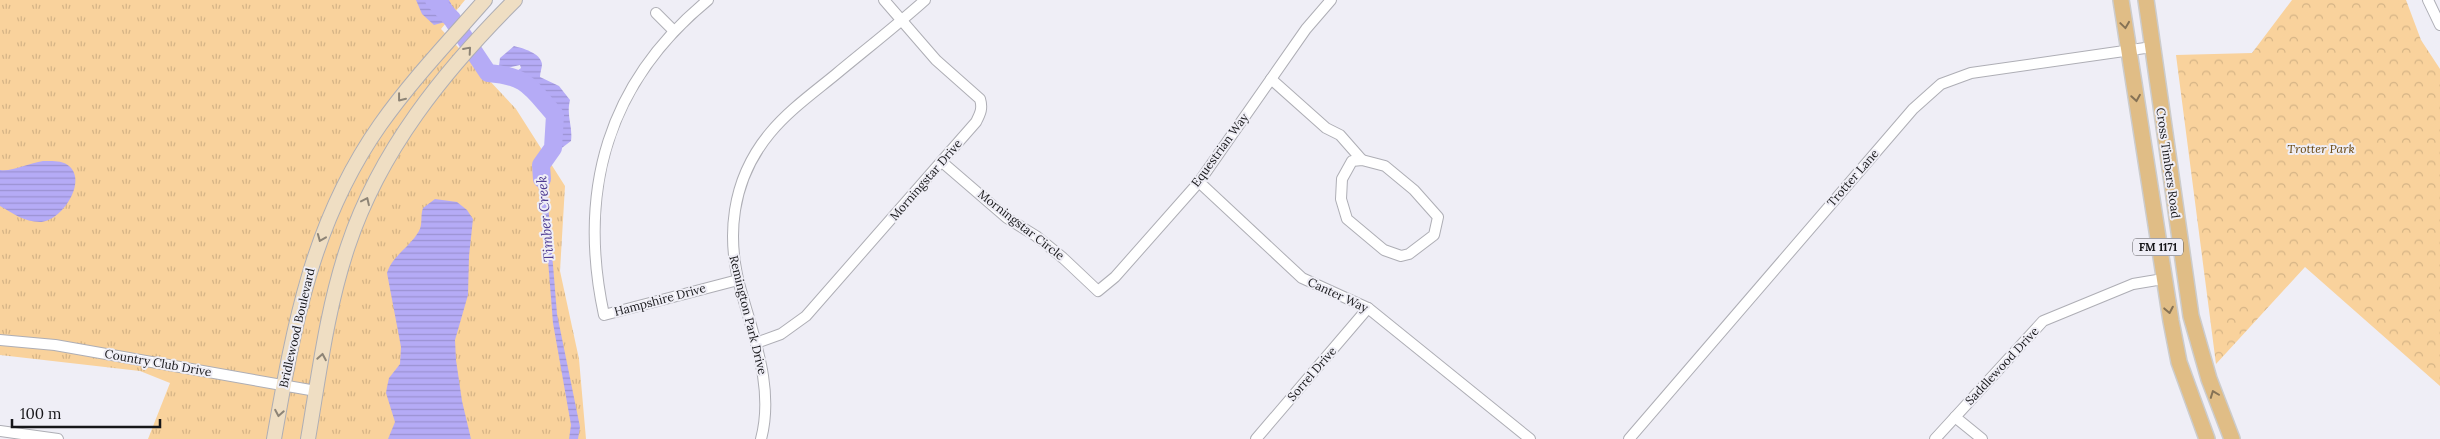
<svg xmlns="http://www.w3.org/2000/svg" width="2440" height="439" font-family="Lora,serif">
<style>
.grass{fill:url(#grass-tufts)}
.park{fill:url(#park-crowns)}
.water{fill:url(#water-rules)}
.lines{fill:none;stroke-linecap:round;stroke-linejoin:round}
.river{stroke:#b5abf6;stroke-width:18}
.street-casing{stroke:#aeaeb5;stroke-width:12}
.secondary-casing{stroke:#aeaeb5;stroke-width:16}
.primary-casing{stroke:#ccc;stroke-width:18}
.street{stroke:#fff;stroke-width:10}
.secondary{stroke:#efdec3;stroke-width:14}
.primary{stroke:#e0bd86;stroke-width:15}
.oneway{stroke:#857255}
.oneway2{stroke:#8d8476}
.labels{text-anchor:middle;stroke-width:4;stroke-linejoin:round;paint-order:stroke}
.shield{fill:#efeef6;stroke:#57575b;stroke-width:1}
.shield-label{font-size:11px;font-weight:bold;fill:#161619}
.park-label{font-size:12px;font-style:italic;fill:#67450d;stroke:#efeef6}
.street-label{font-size:12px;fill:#161619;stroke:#efeef6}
.water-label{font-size:14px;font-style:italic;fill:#4f3c92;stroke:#efeef6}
</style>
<defs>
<pattern id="grass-tufts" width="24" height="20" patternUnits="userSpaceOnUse" patternTransform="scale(1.25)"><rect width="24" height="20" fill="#f9d29c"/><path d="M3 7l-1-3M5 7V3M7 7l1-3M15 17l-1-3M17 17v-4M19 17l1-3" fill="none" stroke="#d5b486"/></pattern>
<pattern id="park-crowns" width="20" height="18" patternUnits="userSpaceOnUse" patternTransform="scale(1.25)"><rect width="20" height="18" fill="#f9d29c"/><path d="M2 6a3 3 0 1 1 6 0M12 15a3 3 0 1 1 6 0" fill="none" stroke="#d5b486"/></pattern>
<pattern id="water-rules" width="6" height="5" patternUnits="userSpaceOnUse" patternTransform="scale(1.25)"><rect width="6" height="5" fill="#b5abf6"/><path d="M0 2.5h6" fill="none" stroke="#9b92d2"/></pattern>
</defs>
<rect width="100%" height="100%" fill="#efeef6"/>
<!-- grass -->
<polygon class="grass" points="0,0 465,0 441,29 516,109 565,186 560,271 579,359 586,439 148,439 170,383 140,371 0,355"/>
<!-- park -->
<polygon class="park" points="2292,0 2406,0 2421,40 2440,69 2440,386 2305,267 2216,364 2176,55 2252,53"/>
<!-- water -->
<g class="water">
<polygon points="416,0 449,0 457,15 449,24 445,22 434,25 422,14"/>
<path d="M514 46C522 48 541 53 542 64 542 68 540 72 540 77L559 86 570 100C566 116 573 126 571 141L551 156 543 170 546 179 557 314 580 427 578 439H569L571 425 553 323 546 235 536 172 539 164 553 152 545 109 548 100 544 91 534 87 528 92C521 90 511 82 513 74L521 68 520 65 502 69 499 66 500 58Z"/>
<path d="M43 161C52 161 62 160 69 166 88 182 61 222 40 222 24 222 13 213 0 206V170C12 172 29 163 43 161Z"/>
<path d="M435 199 457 202 467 210 473 219 469 256 468 295 455 340 456 360 462 401 471 439H388L395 422 386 393 387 387 389 378 400 364 401 347 387 273C392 256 410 247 419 231 423 224 420 216 423 208Z"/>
</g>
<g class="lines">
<!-- river -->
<path class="river" d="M434 0 452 19 488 73C527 76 530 87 555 115L553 148 541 165 542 179"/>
<defs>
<g id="street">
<path d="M708 0C608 82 577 190 604 315L738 280"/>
<polyline points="2428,0 2440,25"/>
<polyline points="656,13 674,31"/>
<polyline points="1271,79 1326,128 1340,135 1362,160"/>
<polygon points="1362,160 1385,166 1414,190 1438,217 1434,235 1409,254 1401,256 1384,250 1347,219 1341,199 1342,179 1352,161"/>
<polyline points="942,162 1007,218 1036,236 1063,258 1098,291 1115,277 1199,182 1306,29 1331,0"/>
<polyline points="1199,182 1302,278 1368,308 1530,439"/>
<polyline points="0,340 55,345 316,391"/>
<path d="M756 343 781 334 806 316 976 122C980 114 983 109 980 99L936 60 884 0"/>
<polyline points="1955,417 1982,439"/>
<polyline points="0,431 58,439"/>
<path d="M761 439C774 390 755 341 742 294 725 238 731 180 770 133 788 111 813 93 835 75 865 50 896 26 925 0"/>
<polyline points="1256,439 1368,308"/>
<polyline points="1629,439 1913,109 1941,84 1971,73 2152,47"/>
<polyline points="1935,439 2043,321 2133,284 2163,279"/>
</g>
<g id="secondary">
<path d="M274 439C294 325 312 222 380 125 411 81 449 41 485 0"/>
<path d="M308 439C319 375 327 308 348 246 380 150 444 71 515 0"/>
</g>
<g id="primary">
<polyline points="2121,0 2171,321 2179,362 2207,439"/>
<polyline points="2146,0 2191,316 2209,379 2232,439"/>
</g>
</defs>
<!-- street casing -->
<use href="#street" class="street-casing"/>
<!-- secondary casing -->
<use href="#secondary" class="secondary-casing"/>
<!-- primary casing -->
<use href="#primary" class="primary-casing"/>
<!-- street -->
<use href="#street" class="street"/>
<!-- secondary -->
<use href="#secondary" class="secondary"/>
<!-- primary -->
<use href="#primary" class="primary"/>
</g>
<!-- one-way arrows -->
<defs><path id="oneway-chevron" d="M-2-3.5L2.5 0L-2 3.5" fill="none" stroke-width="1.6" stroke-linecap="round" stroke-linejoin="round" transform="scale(1.25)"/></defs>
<g class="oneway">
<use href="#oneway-chevron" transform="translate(2125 25) rotate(82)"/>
<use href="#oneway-chevron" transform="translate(2136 98) rotate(81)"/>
<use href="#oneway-chevron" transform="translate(2169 310) rotate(79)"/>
<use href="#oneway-chevron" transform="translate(2214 394) rotate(-111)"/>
</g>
<g class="oneway2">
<use href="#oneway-chevron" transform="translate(468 50) rotate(-49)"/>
<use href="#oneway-chevron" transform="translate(401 98) rotate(128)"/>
<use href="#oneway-chevron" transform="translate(366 201) rotate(-65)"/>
<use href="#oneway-chevron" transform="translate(321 238) rotate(112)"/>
<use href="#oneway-chevron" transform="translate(322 357) rotate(-80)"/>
<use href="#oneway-chevron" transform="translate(279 413) rotate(100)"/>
</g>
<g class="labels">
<!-- shield labels -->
<rect class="shield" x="2133" y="238.5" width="50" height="17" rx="4"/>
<g class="shield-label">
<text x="2158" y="251">FM 1171</text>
</g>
<!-- park labels -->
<g class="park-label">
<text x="2321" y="153">Trotter Park</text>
</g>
<!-- street labels -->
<g class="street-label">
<text transform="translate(1220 150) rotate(-54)" y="4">Equestrian Way</text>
<text transform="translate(2168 163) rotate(82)" y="4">Cross Timbers Road</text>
<text transform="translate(1853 178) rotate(-49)" y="4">Trotter Lane</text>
<text transform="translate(926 180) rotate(-49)" y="4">Morningstar Drive</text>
<text transform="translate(1021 225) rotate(38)" y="4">Morningstar Circle</text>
<text transform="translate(1338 295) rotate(25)" y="4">Canter Way</text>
<text transform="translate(660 300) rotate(-15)" y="4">Hampshire Drive</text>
<text transform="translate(748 315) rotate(76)" y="4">Remington Park Drive</text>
<text transform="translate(297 328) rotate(-77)" y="4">Bridlewood Boulevard</text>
<text transform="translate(158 363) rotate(10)" y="4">Country Club Drive</text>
<text transform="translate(2002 366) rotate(-47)" y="4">Saddlewood Drive</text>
<text transform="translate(1312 374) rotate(-49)" y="4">Sorrel Drive</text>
</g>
<!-- water labels -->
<g class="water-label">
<text transform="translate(545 219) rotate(-95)" y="5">Timber Creek</text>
</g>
</g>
<!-- scale -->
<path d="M12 419v8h148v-8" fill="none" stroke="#161619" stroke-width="2.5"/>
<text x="20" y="419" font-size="15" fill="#161619" stroke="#efeef6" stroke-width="4" paint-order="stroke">100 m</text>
</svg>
